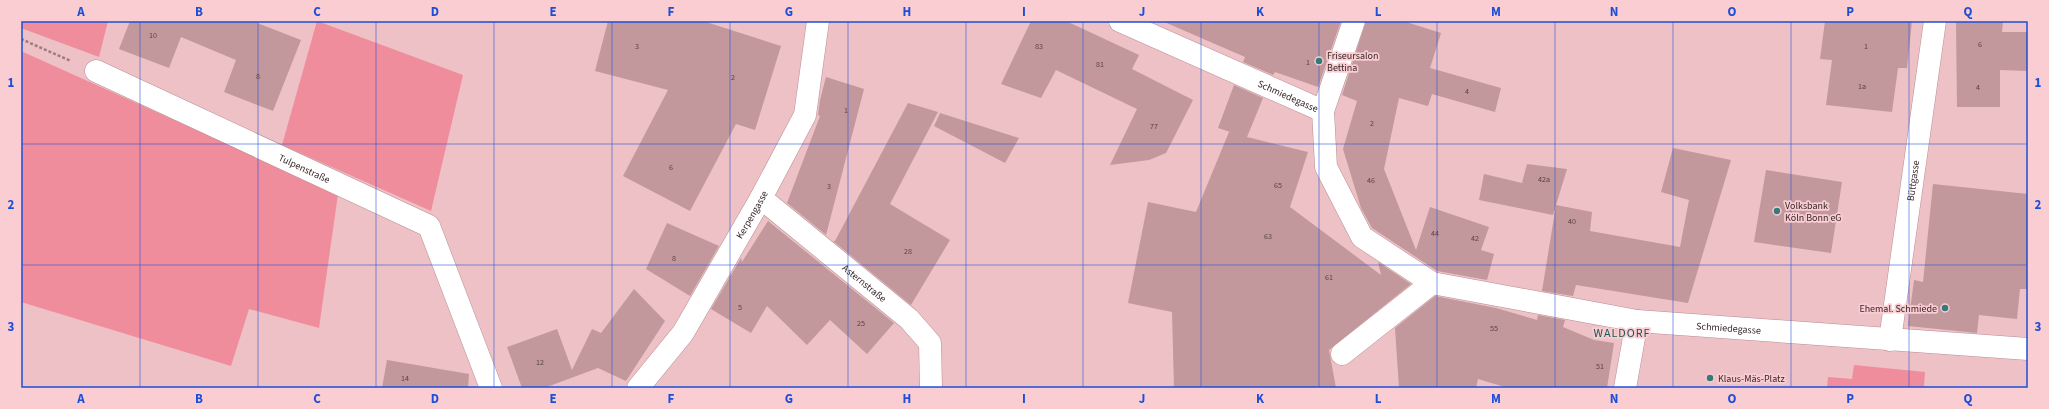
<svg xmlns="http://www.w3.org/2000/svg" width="2049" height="409" font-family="'Source Sans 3',sans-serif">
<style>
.green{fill:#f08d9c}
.building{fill:#c2989c}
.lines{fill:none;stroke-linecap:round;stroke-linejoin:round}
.minor-casing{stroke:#b88e93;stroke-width:23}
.path{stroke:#9d7d80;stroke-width:2.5;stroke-dasharray:3 2;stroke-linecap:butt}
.minor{stroke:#fff;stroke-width:22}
.grid{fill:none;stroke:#1d4ed8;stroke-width:1;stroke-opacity:0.55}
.poi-dot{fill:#337b78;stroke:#facdd2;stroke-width:1.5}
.labels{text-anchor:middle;stroke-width:3.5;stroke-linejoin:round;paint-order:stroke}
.number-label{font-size:8px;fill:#5a4245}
.poi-label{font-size:10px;fill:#372628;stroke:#facdd2;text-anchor:start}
.street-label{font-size:10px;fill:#372628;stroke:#facdd2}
.quarter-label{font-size:12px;letter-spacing:1px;fill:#1b5653;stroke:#facdd2}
.neatline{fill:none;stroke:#1d4ed8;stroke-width:1.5}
.grid-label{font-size:13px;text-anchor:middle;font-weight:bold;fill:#1d4ed8}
</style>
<rect width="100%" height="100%" fill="#edc1c5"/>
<!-- green -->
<g class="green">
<polygon points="21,21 108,21 99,57 21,28"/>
<polygon points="317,21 463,75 431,211 282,145"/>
<polygon points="21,51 338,194 319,328 249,309 231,366 21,302"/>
<polygon points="1854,365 1925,372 1924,386 1941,388 1827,388 1828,377 1852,379"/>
</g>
<!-- building -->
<g class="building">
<polygon points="130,21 252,21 301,40 273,111 224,92 236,60 181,37 169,68 119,49"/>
<polygon points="608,21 703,21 781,46 755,130 736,124 690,211 623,176 668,90 595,71"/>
<polygon points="1031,21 1066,21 1139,55 1132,69 1193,100 1166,153 1149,160 1110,165 1137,109 1056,70 1041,98 1001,84"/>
<polygon points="1162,21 1341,21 1318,87 1275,72 1273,75 1243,62 1245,57"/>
<polygon points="1366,21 1403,21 1441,33 1430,68 1501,88 1495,112 1432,94 1428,106 1399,98 1384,169 1416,250 1430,207 1489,227 1481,250 1494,254 1487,280 1437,271 1372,228 1361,208 1343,149 1357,101 1342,95"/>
<polygon points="1825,21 1912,21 1907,68 1898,68 1892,112 1826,105 1832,60 1820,59"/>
<polygon points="1956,21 2003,21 2002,32 2028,32 2028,71 2000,70 2000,107 1957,107"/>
<polygon points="826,77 864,89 826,235 787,203 820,116 818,115 820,100"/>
<polygon points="1234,85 1263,98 1247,137 1308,152 1290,207 1381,275 1378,262 1411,284 1329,350 1336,388 1174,388 1172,312 1128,303 1148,202 1196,212 1229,132 1233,133 1218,128"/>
<polygon points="908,103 938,112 890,204 950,240 911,305 833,241 835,241"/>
<polygon points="940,113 1019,138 1005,163 934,126"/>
<polygon points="1673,148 1731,160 1688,303 1576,285 1573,296 1542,291 1556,205 1592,212 1590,231 1680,247 1689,200 1661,192"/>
<polygon points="1527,164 1567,169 1553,215 1479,200 1484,174 1522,183"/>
<polygon points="1766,170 1842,182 1831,253 1754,242"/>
<polygon points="1933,184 2028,194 2028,289 2020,289 2017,319 1979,315 1977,333 1908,326 1914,280 1923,282"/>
<polygon points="768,221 894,323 867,354 830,320 807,345 767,306 751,333 711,309 741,258 742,262"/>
<polygon points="667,223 719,246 690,296 646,269"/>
<polygon points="634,289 665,321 626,381 598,368 544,388 522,388 507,347 557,329 572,370 592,329 601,333"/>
<polygon points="1435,296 1496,308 1537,320 1538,315 1565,320 1563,327 1594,340 1614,343 1607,388 1508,388 1478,379 1476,388 1399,388 1395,328"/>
<polygon points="387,360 469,374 468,388 382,388"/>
</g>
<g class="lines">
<defs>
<g id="minor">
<path id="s1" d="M1120 21 1323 111 1326 167 1362 237 1432 283 1637 321 2028 349"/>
<path id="s2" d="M96 71 429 226 491 388"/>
<polyline points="1323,111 1354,21"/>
<path id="s3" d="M761 198 909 319 930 343 931 388"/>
<path id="s4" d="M1890 340 1935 21"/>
<polyline points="1342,354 1432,283"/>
<path id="s5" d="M638 388 683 333 761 198 805 115 818 21"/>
<polyline points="1625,388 1637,321"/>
</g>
</defs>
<!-- minor casing -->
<use href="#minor" class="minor-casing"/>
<!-- path -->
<polyline class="path" points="21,39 71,61"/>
<!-- minor -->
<use href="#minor" class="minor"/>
</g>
<!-- grid -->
<path class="grid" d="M140 21V388M258 21V388M376 21V388M494 21V388M612 21V388M730 21V388M848 21V388M966 21V388M1083 21V388M1201 21V388M1319 21V388M1437 21V388M1555 21V388M1673 21V388M1791 21V388M1909 21V388M21 144H2028M21 265H2028"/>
<!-- markers -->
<g class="poi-dot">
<circle cx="1319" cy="61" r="4"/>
<circle cx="1777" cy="211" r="4"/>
<circle cx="1945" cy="308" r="4"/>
<circle cx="1710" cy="378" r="4"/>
</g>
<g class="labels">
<!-- number labels -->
<g class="number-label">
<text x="153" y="38">10</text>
<text x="1980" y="47">6</text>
<text x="637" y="49">3</text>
<text x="1039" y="49">83</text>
<text x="1866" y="49">1</text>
<text x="1308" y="65">1</text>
<text x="1100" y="67">81</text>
<text x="258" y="79">8</text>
<text x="733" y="80">2</text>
<text x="1862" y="89">1a</text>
<text x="1978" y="90">4</text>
<text x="1467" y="94">4</text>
<text x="846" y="113">1</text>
<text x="1372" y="126">2</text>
<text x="1154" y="129">77</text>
<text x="671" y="170">6</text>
<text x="1544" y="182">42a</text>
<text x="1371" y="183">46</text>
<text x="1278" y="188">65</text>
<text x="829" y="189">3</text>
<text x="1572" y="224">40</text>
<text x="1435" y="236">44</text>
<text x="1268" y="239">63</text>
<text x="1475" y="241">42</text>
<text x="908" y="254">28</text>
<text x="674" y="261">8</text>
<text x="1329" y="280">61</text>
<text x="740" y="310">5</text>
<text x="861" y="326">25</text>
<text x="1494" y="331">55</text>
<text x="540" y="365">12</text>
<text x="1600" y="369">51</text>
<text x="405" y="381">14</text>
</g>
<!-- poi labels -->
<g class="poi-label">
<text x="1327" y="59">Friseursalon<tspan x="1327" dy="12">Bettina</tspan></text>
<text x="1785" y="209">Volksbank<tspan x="1785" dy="12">Köln Bonn eG</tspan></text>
<text x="1937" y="312" text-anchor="end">Ehemal. Schmiede</text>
<text x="1718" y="382">Klaus-Mäs-Platz</text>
</g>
<!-- street labels -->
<g class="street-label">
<text dy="4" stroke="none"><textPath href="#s1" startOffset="184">Schmiedegasse</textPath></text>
<text dy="4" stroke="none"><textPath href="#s2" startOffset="230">Tulpenstraße</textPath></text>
<text dy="4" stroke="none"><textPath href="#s4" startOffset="161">Büttgasse</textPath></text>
<text dy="4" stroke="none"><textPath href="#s5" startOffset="208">Kerpengasse</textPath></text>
<text dy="4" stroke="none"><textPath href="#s3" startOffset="134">Asternstraße</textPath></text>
<text dy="4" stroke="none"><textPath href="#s1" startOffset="741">Schmiedegasse</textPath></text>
</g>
<!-- quarter labels -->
<g class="quarter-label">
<text x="1622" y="337">WALDORF</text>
</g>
</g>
<!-- border -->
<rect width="2049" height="409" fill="none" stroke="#facdd2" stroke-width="44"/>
<rect x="22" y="22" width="2005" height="365" class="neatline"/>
<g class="grid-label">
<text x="81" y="16">A</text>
<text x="199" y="16">B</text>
<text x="317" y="16">C</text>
<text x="435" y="16">D</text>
<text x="553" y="16">E</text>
<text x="671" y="16">F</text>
<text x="789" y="16">G</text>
<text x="907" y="16">H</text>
<text x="1024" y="16">I</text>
<text x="1142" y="16">J</text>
<text x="1260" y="16">K</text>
<text x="1378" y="16">L</text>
<text x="1496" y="16">M</text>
<text x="1614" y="16">N</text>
<text x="1732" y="16">O</text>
<text x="1850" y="16">P</text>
<text x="1968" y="16">Q</text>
<text x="11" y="87">1</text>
<text x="2038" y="87">1</text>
<text x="11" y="209">2</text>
<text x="2038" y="209">2</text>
<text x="11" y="331">3</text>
<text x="2038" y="331">3</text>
<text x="81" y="403">A</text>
<text x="199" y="403">B</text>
<text x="317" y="403">C</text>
<text x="435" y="403">D</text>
<text x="553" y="403">E</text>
<text x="671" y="403">F</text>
<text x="789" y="403">G</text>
<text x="907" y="403">H</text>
<text x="1024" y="403">I</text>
<text x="1142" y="403">J</text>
<text x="1260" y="403">K</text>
<text x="1378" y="403">L</text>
<text x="1496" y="403">M</text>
<text x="1614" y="403">N</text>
<text x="1732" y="403">O</text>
<text x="1850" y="403">P</text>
<text x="1968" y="403">Q</text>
</g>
</svg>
